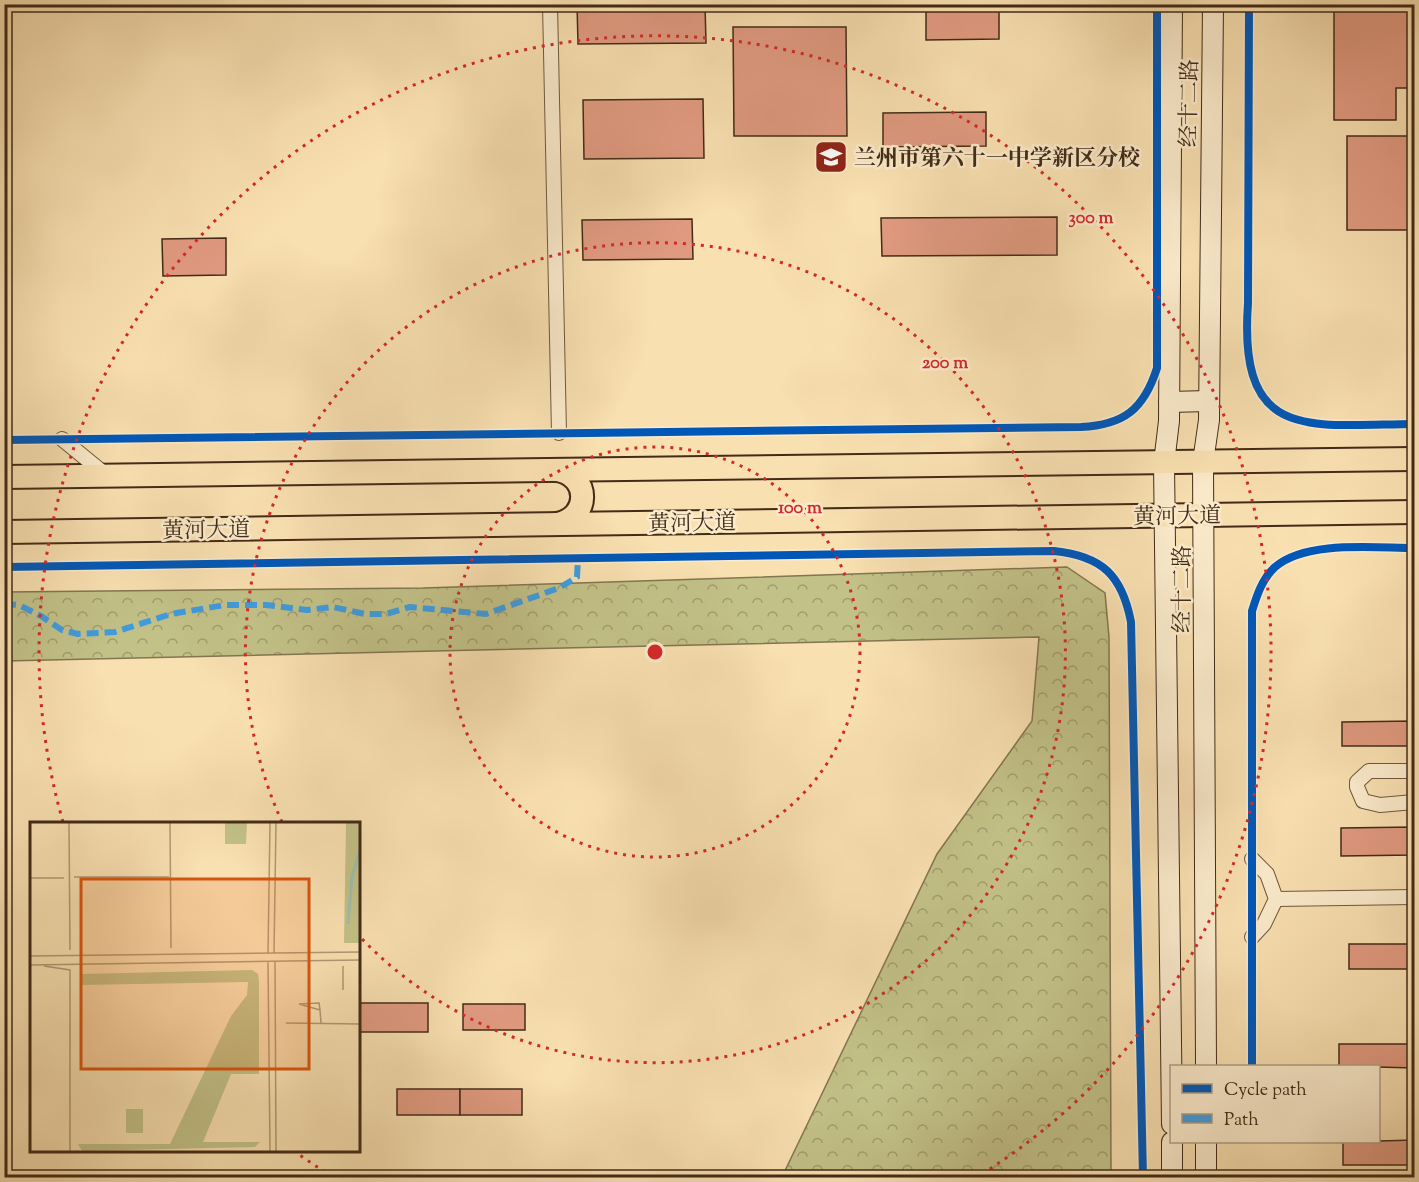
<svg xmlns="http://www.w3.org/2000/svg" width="1419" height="1182" font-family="'Sorts Mill Goudy','Noto Serif SC',serif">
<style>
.park{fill:url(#park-crowns);stroke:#827650;stroke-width:1.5}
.building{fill:#e09a80;stroke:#422b17;stroke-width:1.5}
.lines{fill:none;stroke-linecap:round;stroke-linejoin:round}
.street-casing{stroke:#70583e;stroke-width:16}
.secondary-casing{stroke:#422b17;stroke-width:22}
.primary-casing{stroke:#422b17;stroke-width:26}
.street{stroke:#fbebcc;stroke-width:14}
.secondary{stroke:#fbebcc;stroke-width:20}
.primary{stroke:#f9e0b1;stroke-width:22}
.quiet{stroke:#3f9cdf;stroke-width:6;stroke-dasharray:12 6;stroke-linecap:butt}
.cycleway-casing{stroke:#fbebcc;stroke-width:11}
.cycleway{stroke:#0057b8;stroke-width:8}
.ring{fill:none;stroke:#d62828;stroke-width:3;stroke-dasharray:3 6}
.labels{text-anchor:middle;stroke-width:5;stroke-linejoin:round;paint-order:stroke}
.street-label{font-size:22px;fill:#422b17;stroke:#fbebcc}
.poi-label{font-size:22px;font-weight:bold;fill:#422b17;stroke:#fbebcc;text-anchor:start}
.inset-river{fill:none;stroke:#9ebdac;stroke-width:3}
.inset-road{fill:none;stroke:#b09873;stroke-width:1.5}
.view{fill:#d7540d;fill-opacity:0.15;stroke:#d7540d;stroke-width:3}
.inset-edge{fill:none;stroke:#422b17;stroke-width:3}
.centre{fill:#d62828;stroke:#fbebcc;stroke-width:3}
.ring-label{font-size:18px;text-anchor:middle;font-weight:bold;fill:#d62828;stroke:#fbebcc;stroke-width:5;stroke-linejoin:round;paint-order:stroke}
</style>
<defs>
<pattern id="park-crowns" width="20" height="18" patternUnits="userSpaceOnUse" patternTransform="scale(1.5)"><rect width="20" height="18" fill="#c2c188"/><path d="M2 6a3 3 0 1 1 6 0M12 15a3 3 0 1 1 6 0" fill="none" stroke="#9f9d6e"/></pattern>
</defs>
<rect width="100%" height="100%" fill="#f9e0b1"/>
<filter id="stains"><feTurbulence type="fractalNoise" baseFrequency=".00333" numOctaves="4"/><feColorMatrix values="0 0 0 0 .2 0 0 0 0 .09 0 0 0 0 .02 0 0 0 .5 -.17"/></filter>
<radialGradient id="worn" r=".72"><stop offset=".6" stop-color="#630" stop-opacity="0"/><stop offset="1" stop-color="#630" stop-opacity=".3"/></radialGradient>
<!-- park -->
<polygon class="park" points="1067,567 1105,593 1109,637 1111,1177 782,1177 937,854 1032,721 1039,637 5,661 5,592 423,588"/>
<!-- building -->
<g class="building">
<polygon points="577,4 705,4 706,43 578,44"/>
<polygon points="1334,4 1414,4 1414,88 1396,88 1396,120 1334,120"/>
<polygon points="999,9 999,39 926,40 926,10"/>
<polygon points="733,27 846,27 847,136 734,136"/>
<polygon points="703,99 704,158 584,159 583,100"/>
<polygon points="986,112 986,146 883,147 883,113"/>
<rect x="1347" y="136" width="67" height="94"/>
<polygon points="1057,217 1057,255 882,256 881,218"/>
<polygon points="692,219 693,259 583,260 582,220"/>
<polygon points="226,238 226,275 163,276 162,239"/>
<polygon points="1414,721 1414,746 1342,746 1342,722"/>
<polygon points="1414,827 1414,855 1341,856 1341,828"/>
<rect x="1349" y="944" width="65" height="25"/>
<rect x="358" y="1003" width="70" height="29"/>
<rect x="463" y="1004" width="62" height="26"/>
<polygon points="1339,1044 1414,1044 1414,1068 1339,1066"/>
<rect x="397" y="1089" width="63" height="26"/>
<rect x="460" y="1089" width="62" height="26"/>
<polygon points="1414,1140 1414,1165 1343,1165 1343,1142"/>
<rect x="301" y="1171" width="68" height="7"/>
<rect x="369" y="1171" width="69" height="7"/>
<rect x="438" y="1171" width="68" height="7"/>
<rect x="189" y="1172" width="60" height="6"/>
</g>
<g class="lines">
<defs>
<g id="street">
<polyline points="550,4 559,433"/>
<polyline points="62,439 106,475"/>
<polyline points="1414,771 1369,771 1357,782 1357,787 1363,801 1380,805 1414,802"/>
<polyline points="1276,899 1414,897"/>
<polyline points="1252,937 1264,924 1276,899 1267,874 1252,859"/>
</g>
<g id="secondary">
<polyline points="1169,402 1209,401"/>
<polyline points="1206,1066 1203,462 1209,420 1213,4"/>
<polyline points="1172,1124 1164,463 1169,421 1172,4"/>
<polyline points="1172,1142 1172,1178"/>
<polyline points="1206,1142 1206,1178"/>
</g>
<g id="primary">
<polyline points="4,477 1414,459"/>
<path d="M557 524C590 518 591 476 557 470"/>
<polyline points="4,532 1414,512"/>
</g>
</defs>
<!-- street casing -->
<use href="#street" class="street-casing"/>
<!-- secondary casing -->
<use href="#secondary" class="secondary-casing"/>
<!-- primary casing -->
<use href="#primary" class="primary-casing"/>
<!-- street -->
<use href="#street" class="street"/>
<!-- secondary -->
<use href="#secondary" class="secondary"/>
<!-- primary -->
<use href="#primary" class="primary"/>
<!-- quiet -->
<polyline class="quiet" points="4,604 19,605 41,616 62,630 78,634 115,632 171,614 225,605 266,605 307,610 333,607 365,614 386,614 410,607 486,614 559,588 577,577 578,558"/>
<defs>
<g id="cycleway">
<path d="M1249 4 1248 303C1238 442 1307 425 1414 424"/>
<path d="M4 440 1081 427C1124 425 1144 409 1157 368V4"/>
<path d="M4 567 1054 551C1102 556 1122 575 1131 622L1143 1178"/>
<path d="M1252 1066V611C1257 595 1262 579 1275 567 1306 540 1375 548 1414 548"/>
</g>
</defs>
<!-- cycleway casing -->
<use href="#cycleway" class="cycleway-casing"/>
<!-- cycleway -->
<use href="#cycleway" class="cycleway"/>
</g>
<!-- distance rings -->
<g class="ring">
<circle cx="655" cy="652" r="205"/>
<path d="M282 822A410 410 0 1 1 360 937"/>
<path d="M333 1177A616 616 0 0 1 297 1153M63 822A616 616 0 1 1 977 1177"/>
</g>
<!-- icons -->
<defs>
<symbol id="school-square" viewBox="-11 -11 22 22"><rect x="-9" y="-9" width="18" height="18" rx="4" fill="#8f2418" stroke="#fbebcc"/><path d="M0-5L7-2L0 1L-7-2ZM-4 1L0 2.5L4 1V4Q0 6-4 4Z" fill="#fff"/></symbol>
</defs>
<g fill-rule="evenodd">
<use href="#school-square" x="812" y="138" width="38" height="38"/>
</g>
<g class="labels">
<!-- street labels -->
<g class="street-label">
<text transform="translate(1188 103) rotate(-89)" y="8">经十二路</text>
<text transform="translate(1177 515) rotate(-1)" y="8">黄河大道</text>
<text transform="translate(692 522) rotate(-1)" y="8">黄河大道</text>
<text transform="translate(206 529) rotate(-1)" y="8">黄河大道</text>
<text transform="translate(1181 589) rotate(-90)" y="8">经十二路</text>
</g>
<!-- poi labels -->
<g class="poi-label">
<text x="854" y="165">兰州市第六十一中学新区分校</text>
</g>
</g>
<!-- overview -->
<g transform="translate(30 822)">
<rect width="330" height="330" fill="#f9e0b1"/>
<path d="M316 1H330V121H314ZM222 148 228 152 229 159V252H201L173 320H230L225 325 52 329 48 322H140L201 194 217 173 218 160 51 163 52 152Z" fill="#c2c188"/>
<path d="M195 1H217L216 22H195ZM96 287H113V311H96Z" fill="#c2c188"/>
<path class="inset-river" d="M318 102 322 54 330 29"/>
<path class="inset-road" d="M39 1 40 128M140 1 141 126M44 55H139M0 56H34M238 131 240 1M244 131 246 1M0 134 330 130M238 139 240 329M245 139 246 329M0 143 330 138M14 144 40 148V329M313 168V144M290 188 269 182 289 181 290 188 291 201M256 201 330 202"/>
<path class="view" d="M51 57H279V247H51Z"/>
<rect width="330" height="330" class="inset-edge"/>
</g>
<circle cx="655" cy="652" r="9" class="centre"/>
<g class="ring-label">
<text x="1091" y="223">300 m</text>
<text x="945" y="368">200 m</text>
<text x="800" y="513">100 m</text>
</g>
<!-- margin -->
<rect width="1419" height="1182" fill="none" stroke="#f9e0b1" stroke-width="24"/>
<rect x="6" y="6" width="1407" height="1170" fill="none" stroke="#422b17" stroke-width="3"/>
<rect x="12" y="12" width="1395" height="1158" fill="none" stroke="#422b17" stroke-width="1.5"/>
<!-- legend -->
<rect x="1170" y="1065" width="210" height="78" fill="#fbebcc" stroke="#b19e84" stroke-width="1.5"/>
<rect x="1182" y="1084" width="30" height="9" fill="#0057b8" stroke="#b19e84" stroke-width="1.5"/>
<text x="1224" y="1095" font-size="18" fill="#422b17">Cycle path</text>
<rect x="1182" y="1114" width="30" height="9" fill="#3f9cdf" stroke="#b19e84" stroke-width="1.5"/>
<text x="1224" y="1125" font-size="18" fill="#422b17">Path</text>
<rect width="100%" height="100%" filter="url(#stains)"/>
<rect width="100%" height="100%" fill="url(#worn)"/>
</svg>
